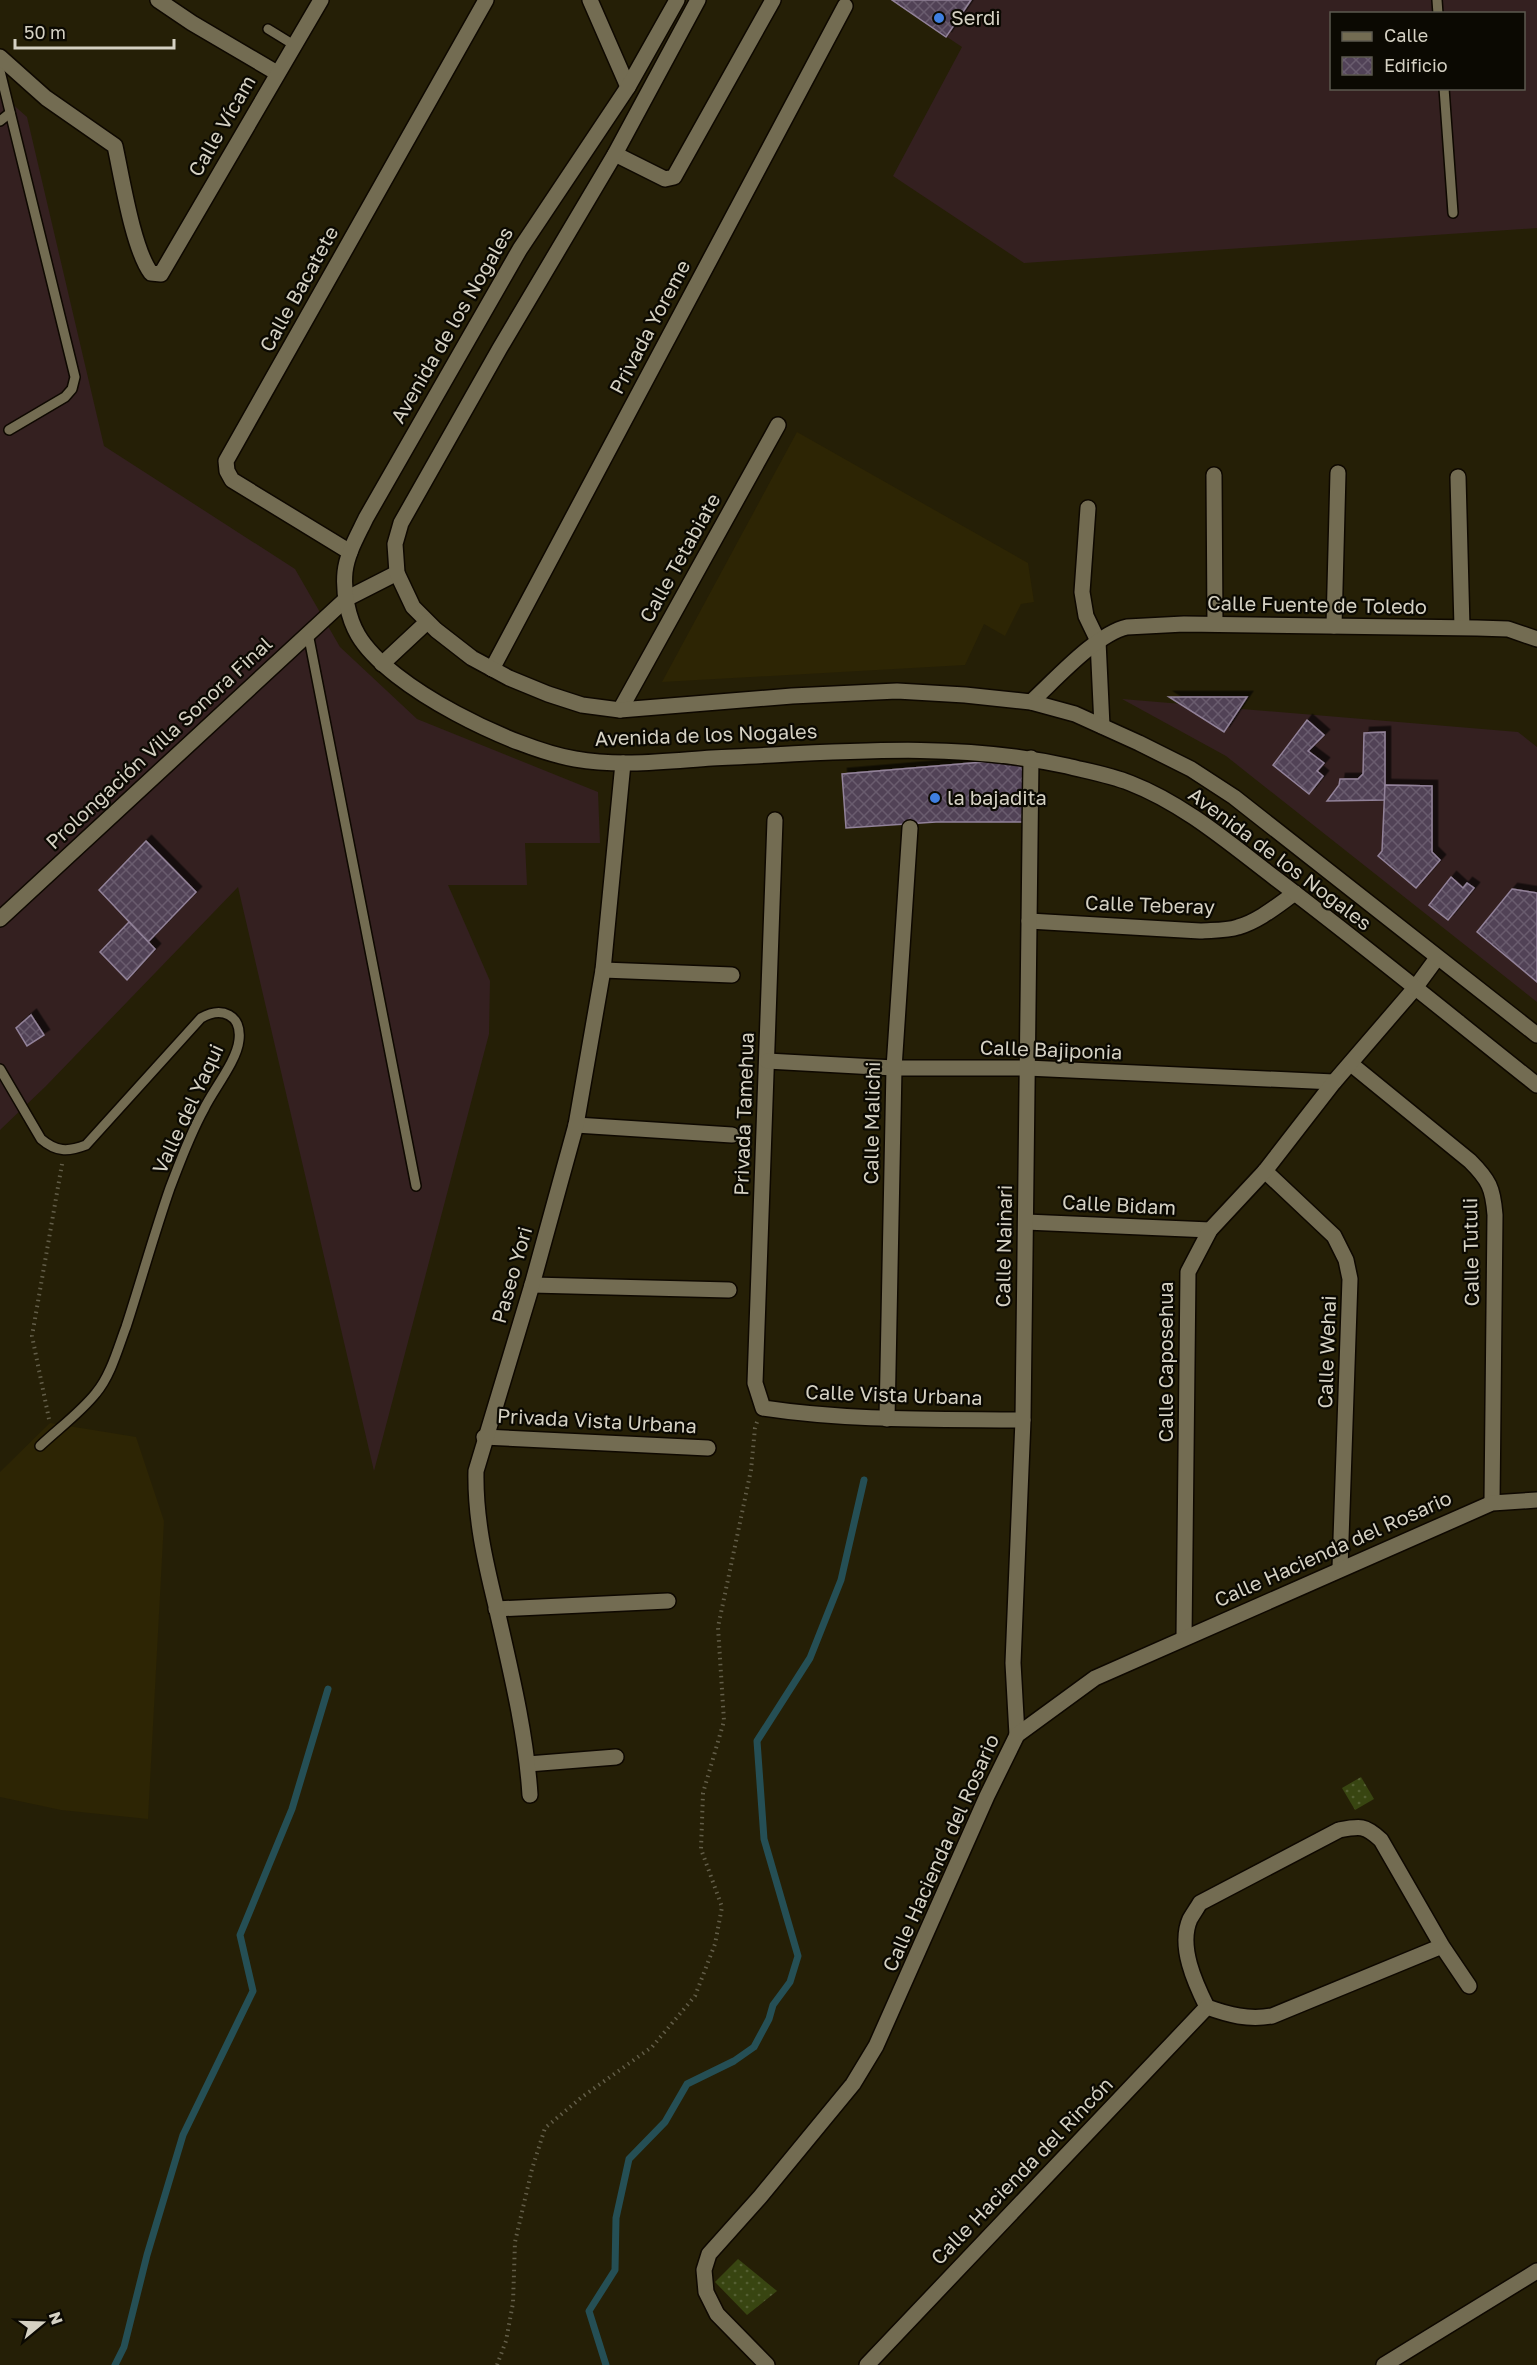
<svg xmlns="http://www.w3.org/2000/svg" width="1537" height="2365" font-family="'Golos Text',sans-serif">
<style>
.commercial{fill:#342020;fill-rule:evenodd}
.built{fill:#2d2504}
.park{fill:url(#park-dots)}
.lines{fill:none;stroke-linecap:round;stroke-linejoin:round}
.stream{stroke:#254f55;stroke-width:7}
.building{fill:url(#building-cross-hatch);stroke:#928299;stroke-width:1.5;filter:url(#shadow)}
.service-casing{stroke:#0e0800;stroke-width:12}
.minor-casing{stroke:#0e0800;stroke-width:18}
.secondary-casing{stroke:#0e0800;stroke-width:18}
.path{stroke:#635e49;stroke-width:4;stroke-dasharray:1.5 4.5;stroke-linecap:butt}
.service{stroke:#736c52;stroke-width:9}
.minor{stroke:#736c52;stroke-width:15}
.secondary{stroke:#736c52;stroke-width:15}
.shop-dot{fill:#3f7fe0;stroke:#0b0902;stroke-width:2}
.labels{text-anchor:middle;stroke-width:4.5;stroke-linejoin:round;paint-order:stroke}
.poi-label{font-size:20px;fill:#d5d1c3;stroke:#0b0902;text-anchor:start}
.street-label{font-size:20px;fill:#d5d1c3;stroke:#0b0902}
</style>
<defs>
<pattern id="park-dots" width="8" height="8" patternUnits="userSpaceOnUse" patternTransform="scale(1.5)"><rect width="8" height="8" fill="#384511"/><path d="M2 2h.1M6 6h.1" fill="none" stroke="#545f32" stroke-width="1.8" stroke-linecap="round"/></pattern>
<pattern id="building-cross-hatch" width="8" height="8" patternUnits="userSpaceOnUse" patternTransform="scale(1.5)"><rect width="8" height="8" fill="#514257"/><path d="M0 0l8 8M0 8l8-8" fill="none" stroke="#695c6e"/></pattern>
<filter id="shadow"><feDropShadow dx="5.5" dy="-5.5" stdDeviation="0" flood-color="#0009"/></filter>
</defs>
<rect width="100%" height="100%" fill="#251f06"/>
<!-- commercial -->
<g class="commercial">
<path d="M892 0H1537V228L1024 263 893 176 962 47ZM1332 14H1524V88H1332Z"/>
<polygon points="0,93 27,117 104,446 295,569 340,647 417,719 598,792 600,843 525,843 527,885 448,885 490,981 489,1034 374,1471 238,887 46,1086 0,1130"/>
<polygon points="1122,699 1518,732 1537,747 1537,1002 1226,756"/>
</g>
<!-- built -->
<g class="built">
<polygon points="797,432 1028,563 1034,602 1021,604 1005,636 984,624 965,665 662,682"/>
<polygon points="50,1423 136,1437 164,1521 148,1819 61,1810 0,1797 0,1472"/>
</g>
<!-- park -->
<g class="park">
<polygon points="1361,1777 1374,1799 1355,1810 1342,1788"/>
<polygon points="738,2259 777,2291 747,2315 715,2282"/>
</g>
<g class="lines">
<!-- stream -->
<g class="stream">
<polyline points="115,2365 124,2347 147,2255 183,2135 253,1991 240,1935 292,1809 328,1689"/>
<polyline points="606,2365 589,2311 615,2270 616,2218 629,2159 665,2122 687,2084 734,2061 754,2047 769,2019 773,2005 790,1982 798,1956 764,1839 757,1741 810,1658 841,1580 864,1480"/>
</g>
</g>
<!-- building -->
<g class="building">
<polygon points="892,0 971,0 946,37"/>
<polygon points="1169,697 1247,697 1224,732"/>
<polygon points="1307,720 1324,735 1308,751 1324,763 1317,771 1323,776 1309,794 1273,765"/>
<polygon points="1385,732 1385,800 1327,801 1339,785 1340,779 1358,779 1363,774 1364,733"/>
<polygon points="1031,758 1023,822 936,822 846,828 842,774"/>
<polygon points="1385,785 1432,786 1432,852 1440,860 1416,888 1378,856 1382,851"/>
<polygon points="146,841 196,892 148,942 99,890"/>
<polygon points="1451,877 1463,888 1467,883 1474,888 1448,920 1429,905"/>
<polygon points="1512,889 1537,893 1537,982 1477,932"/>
<polygon points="129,922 155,949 127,980 100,952"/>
<polygon points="31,1015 44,1035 27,1046 16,1028"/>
</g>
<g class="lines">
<defs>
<g id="service">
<polyline points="1437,0 1438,14"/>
<polyline points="268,29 294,45"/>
<polyline points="0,71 75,377 72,389 65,397 9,430"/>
<polyline points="1444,88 1453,213"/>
<polyline points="0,121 10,113"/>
<polyline points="308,633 416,1186"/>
<path d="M0 1069 41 1139C56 1152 68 1152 86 1145L201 1018C222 1006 242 1015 239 1040 237 1061 213 1090 204 1109 190 1134 180 1162 170 1188 154 1234 141 1281 126 1327 118 1348 111 1375 96 1393 81 1412 58 1429 40 1446"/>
</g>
<g id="minor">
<polyline points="158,0 192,23 277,73"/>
<polyline points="590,0 628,87"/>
<path d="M0 57 46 98 115 146C122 178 133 249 151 273L161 274 321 0"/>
<polyline points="615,154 665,179 674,177 773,0"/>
<polyline points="1214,475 1215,624"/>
<polyline points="1458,477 1462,627"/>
<polyline points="1088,508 1082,592 1086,616 1098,641 1102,726"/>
<polyline points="350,552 232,480 227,471 226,461 486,0"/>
<polyline points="1334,626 1338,473"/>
<polyline points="492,669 845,6"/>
<path d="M1031 702C1055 680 1096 634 1127 627L1184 624 1477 628 1508 629 1537 639"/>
<polyline points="620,710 778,425"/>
<path d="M775 820 755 1383 763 1408C849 1421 936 1419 1023 1420"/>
<polyline points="0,919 346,599 397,573"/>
<path d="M1029 921 1200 931C1212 930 1226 931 1238 927 1259 921 1278 905 1295 893"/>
<polyline points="603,970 732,975"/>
<polyline points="767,1061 894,1068 1027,1068 1334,1082"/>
<path d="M1351 1064 1470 1161C1489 1180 1493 1188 1495 1215L1492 1503"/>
<polyline points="576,1125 732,1135"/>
<polyline points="1265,1171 1334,1236 1346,1260 1350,1279 1340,1568"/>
<polyline points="1026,1222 1210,1230"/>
<polyline points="532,1285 729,1290"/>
<polyline points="887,1419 894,1068 910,828"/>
<polyline points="484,1437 708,1448"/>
<polyline points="496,1609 668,1601"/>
<polyline points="1184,1638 1188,1272 1210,1230 1265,1171 1334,1082 1415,988 1437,958"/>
<polyline points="1017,1735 1013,1663 1023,1420 1031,758"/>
<polyline points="528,1764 616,1757"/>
<path d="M530 1795C526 1732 510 1668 496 1606 485 1561 475 1518 476 1471L532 1285 576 1125 603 970 623 763"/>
<path d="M1442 1946 1272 2016C1248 2020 1229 2015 1207 2007 1195 1983 1178 1946 1190 1919 1193 1914 1197 1908 1200 1903L1339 1830C1360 1826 1365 1825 1381 1840L1442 1946 1469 1986"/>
<polyline points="767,2365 717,2314 706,2292 704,2270 709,2254 760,2197 853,2084 876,2046 987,1796 1017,1735 1095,1678 1492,1503 1537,1500"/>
<polyline points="867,2365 1207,2007"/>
<polyline points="1384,2365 1537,2271"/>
</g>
<g id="secondary">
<path d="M677 0 628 87 520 249 366 518C358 535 347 553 345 572 343 592 348 618 358 635 389 688 515 749 575 759 620 767 667 761 712 758 831 753 950 740 1067 766 1087 771 1110 775 1130 783 1184 804 1229 843 1275 878 1364 945 1450 1016 1537 1085"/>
<polyline points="698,0 615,154 500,348 401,523 395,544 397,573 413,607 436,630 472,658 509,678 548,694 582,705 620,710 792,696 897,691 965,695 1031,702 1075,714 1139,743 1191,769 1234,797 1537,1035"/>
<polyline points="382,664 427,622"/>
</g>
</defs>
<!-- service casing -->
<use href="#service" class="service-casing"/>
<!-- minor casing -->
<use href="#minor" class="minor-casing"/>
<!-- secondary casing -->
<use href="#secondary" class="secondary-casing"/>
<!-- path -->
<g class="path">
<polyline points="49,1419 32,1336 62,1164"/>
<polyline points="497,2365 506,2341 513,2303 515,2242 532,2169 545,2128 582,2097 652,2047 695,1996 715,1944 722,1907 701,1849 703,1793 724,1721 718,1627 751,1470 755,1428 757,1422"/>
</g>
<!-- service -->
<use href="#service" class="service"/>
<!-- minor -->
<use href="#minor" class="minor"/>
<!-- secondary -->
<use href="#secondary" class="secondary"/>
</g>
<!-- markers -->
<g class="shop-dot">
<circle cx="939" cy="18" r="6"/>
<circle cx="935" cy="798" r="6"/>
</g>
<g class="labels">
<!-- poi labels -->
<g class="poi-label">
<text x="951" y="25">Serdi</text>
<text x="947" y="805">la bajadita</text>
</g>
<!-- street labels -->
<g class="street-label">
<text transform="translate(222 126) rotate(-60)" y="7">Calle Vícam</text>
<text transform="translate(299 289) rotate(-61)" y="7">Calle Bacatete</text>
<text transform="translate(452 325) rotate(-60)" y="7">Avenida de los Nogales</text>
<text transform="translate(650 327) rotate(-62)" y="7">Privada Yoreme</text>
<text transform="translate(680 558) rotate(-61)" y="7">Calle Tetabiate</text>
<text transform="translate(1317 605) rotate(1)" y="7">Calle Fuente de Toledo</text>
<text transform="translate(706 735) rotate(-2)" y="7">Avenida de los Nogales</text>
<text transform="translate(159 743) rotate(-43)" y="7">Prolongación Villa Sonora Final</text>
<text transform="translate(1280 859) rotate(37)" y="7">Avenida de los Nogales</text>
<text transform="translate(1150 905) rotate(2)" y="7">Calle Teberay</text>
<text transform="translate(1051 1050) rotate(2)" y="7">Calle Bajiponia</text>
<text transform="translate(188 1109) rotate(-65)" y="7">Valle del Yaqui</text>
<text transform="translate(744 1114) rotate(-88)" y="7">Privada Tamehua</text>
<text transform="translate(872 1123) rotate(-89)" y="7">Calle Malichi</text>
<text transform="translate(1119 1205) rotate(3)" y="7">Calle Bidam</text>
<text transform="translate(1004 1246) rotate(-89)" y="7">Calle Nainari</text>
<text transform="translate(1471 1252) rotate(-91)" y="7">Calle Tutuli</text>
<text transform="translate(512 1275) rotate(-74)" y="7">Paseo Yori</text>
<text transform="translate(1327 1352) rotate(-88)" y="7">Calle Wehai</text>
<text transform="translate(1166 1362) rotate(-90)" y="7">Calle Caposehua</text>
<text transform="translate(894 1395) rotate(2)" y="7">Calle Vista Urbana</text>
<text transform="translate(597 1421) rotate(3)" y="7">Privada Vista Urbana</text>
<text transform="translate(1333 1549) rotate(-24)" y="7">Calle Hacienda del Rosario</text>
<text transform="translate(941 1853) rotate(-66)" y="7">Calle Hacienda del Rosario</text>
<text transform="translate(1022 2171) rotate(-46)" y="7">Calle Hacienda del Rincón</text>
</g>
</g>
<!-- legend -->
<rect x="1330" y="12" width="195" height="78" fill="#0b0902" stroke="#5c594f" stroke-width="1.5"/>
<rect x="1342" y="32" width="30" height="9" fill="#736c52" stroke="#5c594f" stroke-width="1.5"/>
<text x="1384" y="42" font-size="18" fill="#d5d1c3">Calle</text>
<rect x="1342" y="57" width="30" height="18" fill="url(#building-cross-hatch)" stroke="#5c594f" stroke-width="1.5"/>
<text x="1384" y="72" font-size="18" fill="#d5d1c3">Edificio</text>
<!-- north arrow -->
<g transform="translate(42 2323) rotate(71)" stroke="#0b0902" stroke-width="4.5" paint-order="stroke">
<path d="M0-4.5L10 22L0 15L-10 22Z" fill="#d5d1c3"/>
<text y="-9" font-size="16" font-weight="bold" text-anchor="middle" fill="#d5d1c3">N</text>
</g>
<!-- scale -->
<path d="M15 39v9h159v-9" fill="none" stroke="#d5d1c3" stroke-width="3"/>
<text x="24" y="39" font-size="18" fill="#d5d1c3" stroke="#0b0902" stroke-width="4.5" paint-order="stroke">50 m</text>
</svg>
